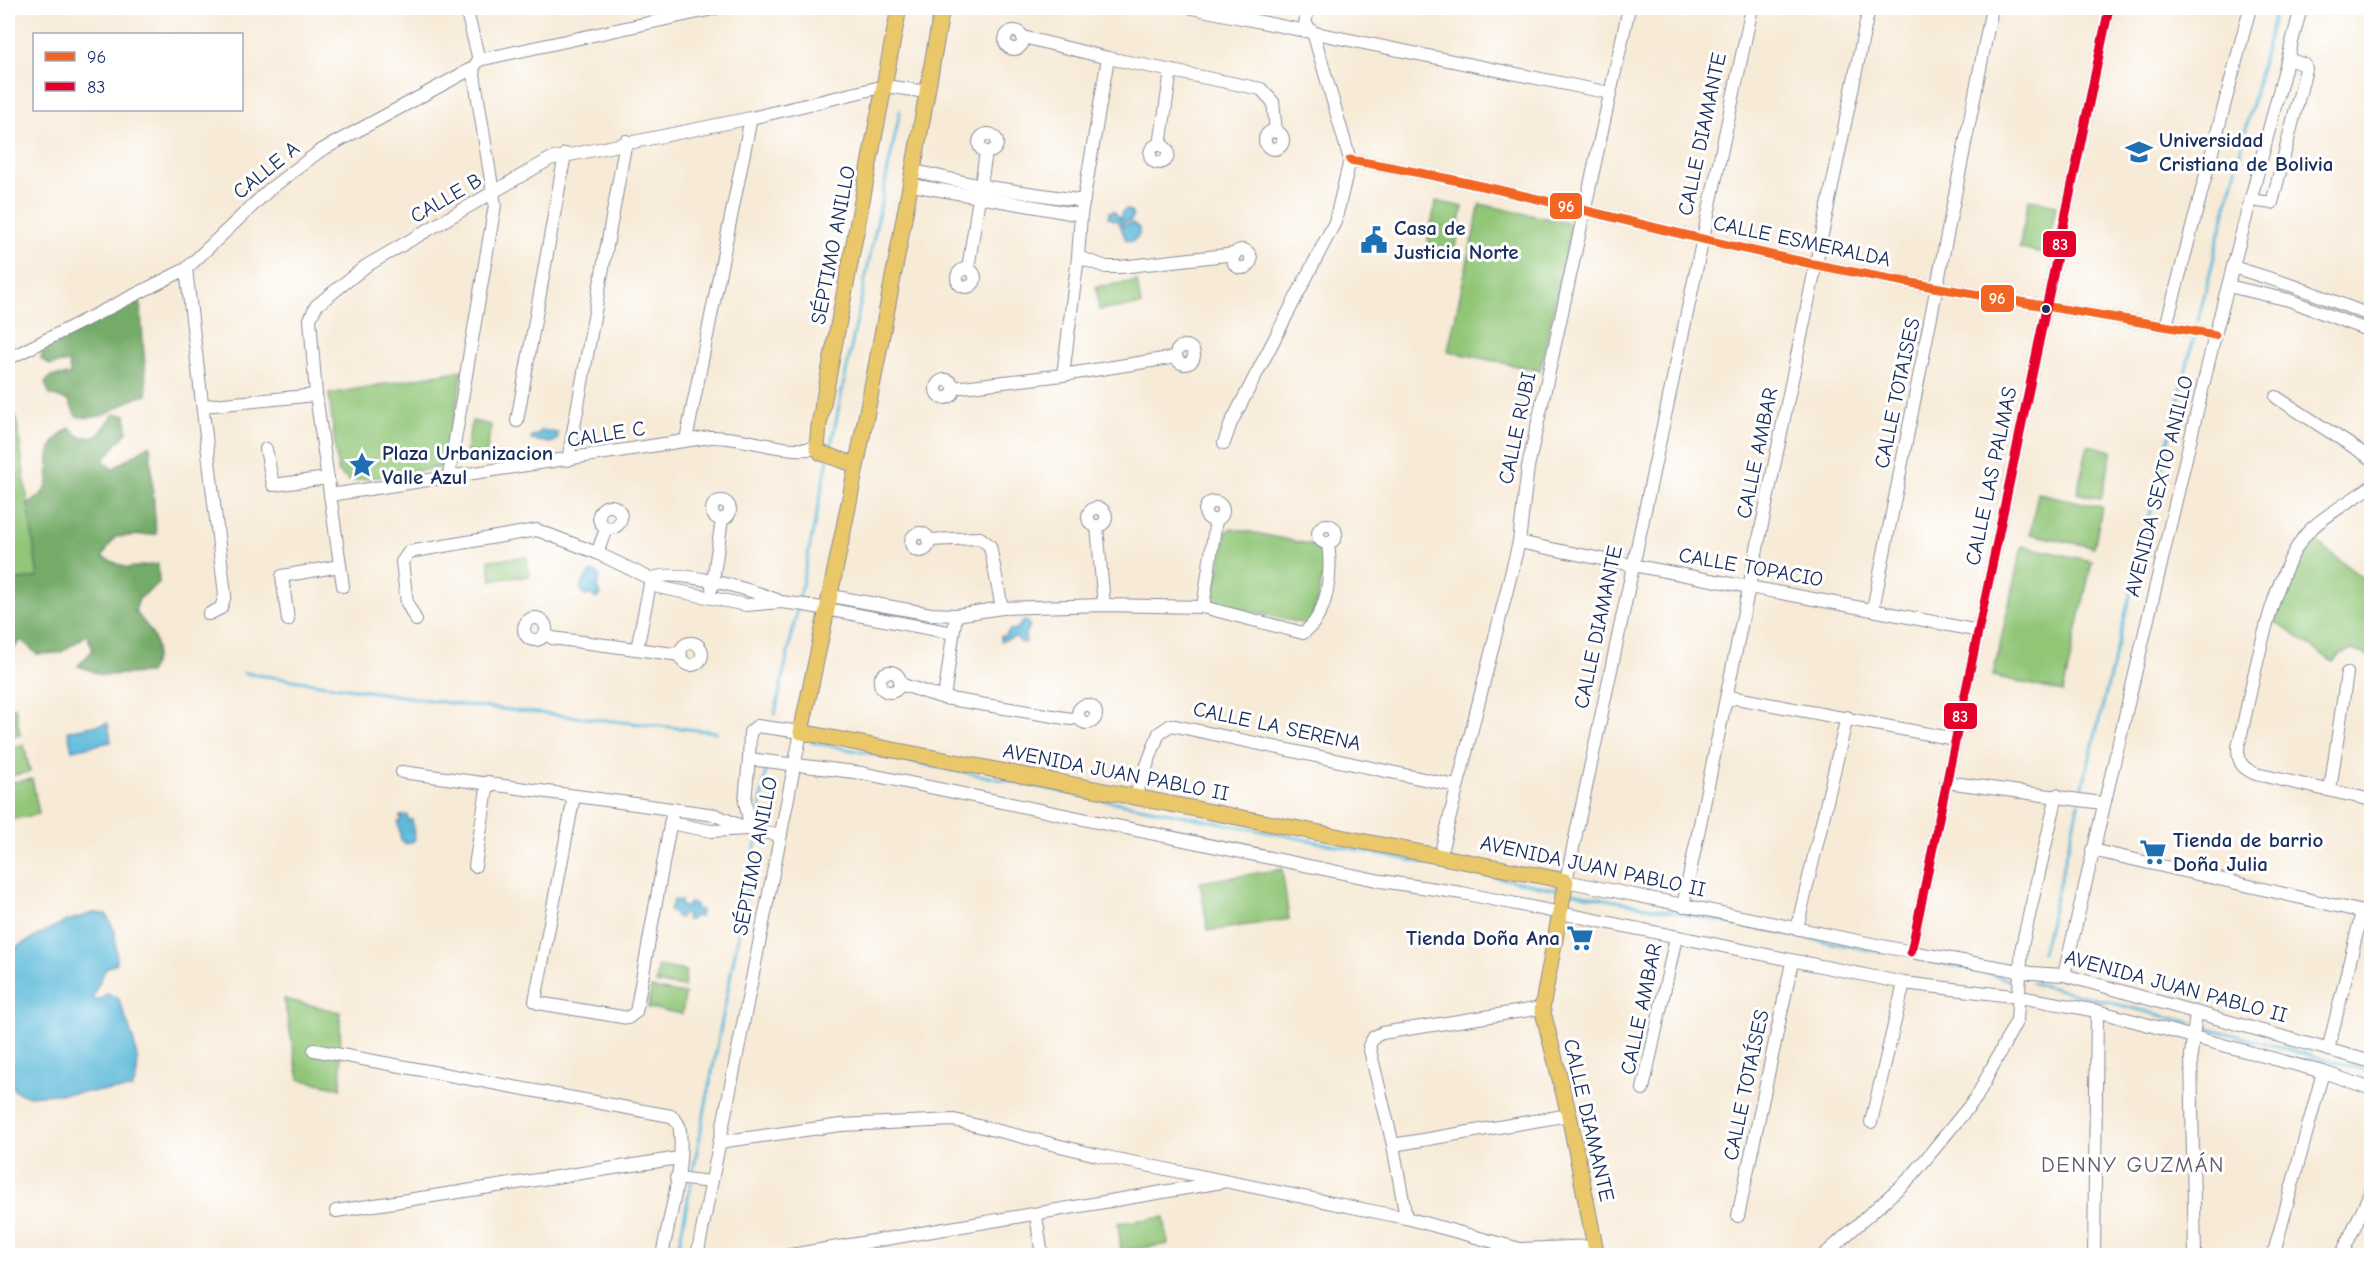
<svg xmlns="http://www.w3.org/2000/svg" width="2379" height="1263" font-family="'Comic Neue',sans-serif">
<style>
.green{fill:#91c677;stroke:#567a6a;stroke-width:1.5}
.forest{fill:#74ab68;stroke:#486d63;stroke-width:1.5}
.water{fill:#5cb9da;stroke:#3c749c;stroke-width:1.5}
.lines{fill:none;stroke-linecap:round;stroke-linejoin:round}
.stream{stroke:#5cb9da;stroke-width:3}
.minor-casing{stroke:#898c9a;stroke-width:14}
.major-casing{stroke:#898c9a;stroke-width:17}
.minor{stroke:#fff;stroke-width:12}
.major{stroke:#eac769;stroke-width:15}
.bus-1-casing{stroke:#fff;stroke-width:14}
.bus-2-casing{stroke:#fff;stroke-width:14}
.bus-1{stroke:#f26522;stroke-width:9}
.bus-2{stroke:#e4002b;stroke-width:9}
.bus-dot{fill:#1b2f5e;stroke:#fff;stroke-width:2}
.labels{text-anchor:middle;stroke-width:6;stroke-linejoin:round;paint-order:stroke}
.street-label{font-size:21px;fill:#1b2f5e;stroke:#fff}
.poi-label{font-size:21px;font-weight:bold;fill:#1b2f5e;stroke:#fff;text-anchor:start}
.neighbourhood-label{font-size:22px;letter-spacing:1.5px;fill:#5f596a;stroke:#fff}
.line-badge{stroke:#fff;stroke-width:2}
.badge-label{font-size:16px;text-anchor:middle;font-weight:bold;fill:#fff}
</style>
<rect width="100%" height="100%" fill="#fff"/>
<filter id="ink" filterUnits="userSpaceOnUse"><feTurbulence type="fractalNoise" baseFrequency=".0167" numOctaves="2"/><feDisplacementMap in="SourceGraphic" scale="12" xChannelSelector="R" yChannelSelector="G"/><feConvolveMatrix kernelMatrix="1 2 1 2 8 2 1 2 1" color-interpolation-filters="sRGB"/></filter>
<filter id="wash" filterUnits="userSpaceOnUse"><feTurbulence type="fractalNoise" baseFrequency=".008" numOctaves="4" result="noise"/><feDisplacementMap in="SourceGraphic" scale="24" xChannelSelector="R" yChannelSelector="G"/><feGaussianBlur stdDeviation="1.35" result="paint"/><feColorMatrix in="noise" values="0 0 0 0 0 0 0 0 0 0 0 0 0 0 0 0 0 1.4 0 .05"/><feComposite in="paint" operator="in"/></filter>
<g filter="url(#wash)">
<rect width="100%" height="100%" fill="#f7ead6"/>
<!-- green -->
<g class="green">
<polygon points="2029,199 2056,205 2047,254 2019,248"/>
<polygon points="1436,201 1463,207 1453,256 1426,250"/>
<polygon points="1480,204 1572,224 1540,371 1448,351"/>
<polygon points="1137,281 1141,305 1099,310 1096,287"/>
<polygon points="463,370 445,467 350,481 338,472 329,394"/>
<polygon points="16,417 38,577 8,582 8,419"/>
<polygon points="472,421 491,425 486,455 466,451"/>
<polygon points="2088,445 2112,451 2101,499 2077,493"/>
<polygon points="2038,493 2102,507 2094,547 2030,534"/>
<polygon points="1231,528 1313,545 1327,559 1312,621 1305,624 1219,604 1213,598 1226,532"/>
<polygon points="2307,534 2371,585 2371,657 2350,649 2340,654 2333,662 2273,620 2282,582"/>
<polygon points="2022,546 2092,561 2063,692 1993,676"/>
<polygon points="527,557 529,576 491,580 489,560"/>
<polygon points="15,707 20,735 8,737 8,709"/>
<polygon points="24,745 30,772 8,776 8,748"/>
<polygon points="32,779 39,814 8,820 8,783"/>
<polygon points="1282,869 1289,919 1208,931 1200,882"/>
<polygon points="658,966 686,971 684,987 656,983"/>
<polygon points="651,988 685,994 682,1014 648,1008"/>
<polygon points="284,999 340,1012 341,1088 299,1079"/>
<polygon points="1164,1217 1168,1244 1121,1251 1118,1223"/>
</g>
<!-- forest -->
<g class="forest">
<path d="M140 300 147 395C120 399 108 424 76 416L69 401 50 395 45 383 51 376 70 375 69 362 50 365 41 359 43 347Z"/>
<path d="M114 414 126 415 127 432 103 460 112 469 150 445 156 534 115 537 102 557 127 568 158 564 159 583 139 599 135 611C153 634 165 645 149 673L102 675 78 666 93 650 87 635 60 653 37 654 21 640 8 655V582L38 577 28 504C70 483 27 454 70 428L80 437H97Z"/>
</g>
<!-- water -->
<g class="water">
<polygon points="1126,209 1131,211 1133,217 1130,221 1123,222 1123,225 1133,223 1139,228 1139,235 1133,241 1126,240 1119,222 1108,217 1109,212 1114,211 1120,219 1122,212"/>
<polygon points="541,430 558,433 557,440 551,443 531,440 532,436 538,435"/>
<polygon points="590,572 596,572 600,576 597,588 601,595 596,599 591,594 585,596 580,588"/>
<polygon points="1023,621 1028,622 1030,627 1025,633 1026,643 1020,642 1017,637 1001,641 1001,636 1005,636 1010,630 1017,629"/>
<polygon points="108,723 111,742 72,750 68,731"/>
<polygon points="407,815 408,820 412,820 415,839 412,842 405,844 404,841 401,841 398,822 401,821 400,816"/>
<polygon points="674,900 681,901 680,906 688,907 689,903 696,904 695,909 701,910 700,917 692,916 691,920 686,920 687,915 682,914 680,918 676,917 676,913 669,911"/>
<path d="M93 913 106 914 115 932 117 963 106 968 92 998 100 1000 106 994 118 997C127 1025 147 1061 132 1089L27 1096 15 1091 8 1074V951L64 922Z"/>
</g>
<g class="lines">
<!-- stream -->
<g class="stream">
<polyline points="2198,321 2276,8"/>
<polyline points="830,450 900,111"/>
<polyline points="799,599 828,459"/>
<polyline points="244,673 463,705 716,732"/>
<polyline points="775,714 798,606"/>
<polyline points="811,742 1560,890"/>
<polyline points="2080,797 2194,337"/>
<polyline points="759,819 766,768"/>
<polyline points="1569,892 1881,952"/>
<polyline points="2042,953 2079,803"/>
<polyline points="1929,961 1981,971 2009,980"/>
<polyline points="2033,983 2192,1023"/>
<polyline points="2197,1025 2372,1072"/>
<polyline points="692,1177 756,843"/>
<polyline points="677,1256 691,1183"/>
</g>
</g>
</g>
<g filter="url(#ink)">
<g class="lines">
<defs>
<g id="minor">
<polyline points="466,8 479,60"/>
<polyline points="1192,8 1610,93"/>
<polyline points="1752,8 1566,881 1911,952 2031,973 2064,975 2372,1062"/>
<circle cx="1014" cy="40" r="9"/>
<polyline points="1023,37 1108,58 1261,89 1273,102 1276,132"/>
<circle cx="1274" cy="140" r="9"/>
<circle cx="988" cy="143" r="9"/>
<circle cx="1159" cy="154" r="9"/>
<polyline points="1160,145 1171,71"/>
<path d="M1350 160C1506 186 1658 232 1813 264 1947 292 2081 311 2215 335"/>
<polyline points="915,171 981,186 1084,201"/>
<polyline points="912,185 1081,215"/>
<polyline points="2251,200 2272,203 2306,69 2305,65 2288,59"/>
<circle cx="1242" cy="259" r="9"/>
<polyline points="1078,257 1106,267 1120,267 1235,254"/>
<polyline points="2233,267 2297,287 2372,316"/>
<polyline points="186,269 225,595 221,608 209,614"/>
<polyline points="968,269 986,152"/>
<circle cx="966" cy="278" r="9"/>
<polyline points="2228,286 2289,300 2372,332"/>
<polyline points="2166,326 2250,8"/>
<circle cx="1185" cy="355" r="9"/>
<polyline points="8,359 186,269 270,189 320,151 473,68 479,60 717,8"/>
<polyline points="1063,375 1078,257 1081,215 1108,58"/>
<circle cx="945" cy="389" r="9"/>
<polyline points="954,388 1063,375 1176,357"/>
<polyline points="2276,397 2372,459"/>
<polyline points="203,406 316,395"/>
<polyline points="517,421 565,154"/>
<polyline points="686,440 751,118"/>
<polyline points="1224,443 1231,423 1335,222 1350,160 1317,46 1313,32 1305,24 1308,8"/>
<polyline points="266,449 273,485 328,478"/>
<polyline points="568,460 626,141"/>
<polyline points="449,475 495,205 473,68"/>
<path d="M2372 486C2352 500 2330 512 2312 528 2271 566 2252 691 2238 747 2238 763 2242 768 2256 774L2372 800"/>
<path d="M330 495 710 437C746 436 781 454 817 448L821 453"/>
<circle cx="721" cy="510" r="9"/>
<circle cx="1214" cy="511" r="9"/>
<circle cx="610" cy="517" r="11"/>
<circle cx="1097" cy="517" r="9"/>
<circle cx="1327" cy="534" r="9"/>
<polyline points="1097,526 1104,605"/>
<circle cx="920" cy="542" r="9"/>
<polyline points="928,540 980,538 990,546 1002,608"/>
<path d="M1519 542C1671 575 1825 599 1978 631"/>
<polyline points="597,553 606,529"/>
<path d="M651 579C674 567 752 590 777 600"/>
<polyline points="343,586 316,395 310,319 316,306 366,266 550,159 751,118 885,86 927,92"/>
<polyline points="712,588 722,519"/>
<path d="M831 596 931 614 956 615 1002 608 1104 605 1203 607 1303 633C1329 615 1332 572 1328 543"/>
<polyline points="1203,607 1216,520"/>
<polyline points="1873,609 1992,8"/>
<circle cx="535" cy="629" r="11"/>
<polyline points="288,620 282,576 340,566"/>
<polyline points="416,620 407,603 402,562 409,552 537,530 597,553 651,579 658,587 746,605 781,602 805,605 953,633"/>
<polyline points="546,634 552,638 681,655"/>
<circle cx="691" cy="654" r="11"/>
<polyline points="637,649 651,579"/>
<circle cx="890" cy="682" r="10"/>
<polyline points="900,684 944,698 1071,719 1079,717"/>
<polyline points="944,698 956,615"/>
<polyline points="1726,700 1736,698 1955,739"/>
<circle cx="1087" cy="714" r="9"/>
<polyline points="402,772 715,815 748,829 781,835"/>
<polyline points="1946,782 2102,803"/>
<polyline points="2330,790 2347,673"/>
<polyline points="574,796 535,1001 538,1003 628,1018 636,1012 673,809"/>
<polyline points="1135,797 1159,733 1171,725 1456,786"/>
<polyline points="670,823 711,831 747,829"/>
<polyline points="751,830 745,801 749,759 862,773 1381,881 1462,893 1904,983 2020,997 2097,1011 2323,1072 2372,1089"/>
<polyline points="2092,850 2372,914"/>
<polyline points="1440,856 1519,542 1528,467 1629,8"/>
<polyline points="475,866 488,782"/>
<polyline points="1683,906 1869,8"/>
<polyline points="1797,928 1847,717"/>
<polyline points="1911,952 2109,8"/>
<polyline points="2064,975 2215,335 2301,8"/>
<path d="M314 1050 671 1116C676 1121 680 1124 680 1131 684 1171 669 1216 662 1256"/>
<polyline points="2328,1050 2362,912"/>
<polyline points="1643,1089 1676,937"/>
<polyline points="1871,1122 1904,983"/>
<polyline points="719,1142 841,1125 954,1120 1097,1155 1406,1218 1520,1249"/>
<polyline points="1393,1145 1569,1115"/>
<polyline points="676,1178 711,1182"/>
<polyline points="336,1211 679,1158"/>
<polyline points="1036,1215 1042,1256"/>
<polyline points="1738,1216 1792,962"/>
<polyline points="1406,1218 1393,1145 1369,1046 1374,1037 1382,1033 1542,1008"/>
<polyline points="697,1256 801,732 757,726 750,732 749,759"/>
<polyline points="785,1256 1222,1182"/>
<polyline points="1484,1256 1520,1249 1595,1246"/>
<polyline points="1823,1256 1911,1177 1976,1098 2017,1020 2022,946 2057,795"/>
<polyline points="2094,1256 2097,1011"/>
<polyline points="2195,1256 2191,1055 2196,1013"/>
<polyline points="2273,1256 2323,1072"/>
<polyline points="2341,1256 2372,1189"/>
</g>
<g id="major">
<path d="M942 8C900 250 853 491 801 732L1566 881 1542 1008 1569 1115 1597 1256"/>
<polyline points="817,448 819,425 899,8"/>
<polyline points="821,453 856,465"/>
</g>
</defs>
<!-- minor casing -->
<use href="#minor" class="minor-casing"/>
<!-- major casing -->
<use href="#major" class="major-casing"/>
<!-- minor -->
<use href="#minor" class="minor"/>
<!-- major -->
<use href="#major" class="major"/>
<defs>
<path id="bus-1" d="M1350 160C1506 186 1658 232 1813 264 1947 292 2081 311 2215 335"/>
<polyline id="bus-2" points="1911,952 2109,8"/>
</defs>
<!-- bus-1 casing -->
<use href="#bus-1" class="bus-1-casing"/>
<!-- bus-2 casing -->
<use href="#bus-2" class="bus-2-casing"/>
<!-- bus-1 -->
<use href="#bus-1" class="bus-1"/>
<!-- bus-2 -->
<use href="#bus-2" class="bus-2"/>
</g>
</g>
<!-- icons -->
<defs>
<symbol id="university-bare" viewBox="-9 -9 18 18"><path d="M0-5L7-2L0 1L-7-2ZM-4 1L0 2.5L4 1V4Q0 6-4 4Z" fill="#1f6fb2" stroke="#fff" stroke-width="2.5" paint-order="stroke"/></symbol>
<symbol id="civic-bare" viewBox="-9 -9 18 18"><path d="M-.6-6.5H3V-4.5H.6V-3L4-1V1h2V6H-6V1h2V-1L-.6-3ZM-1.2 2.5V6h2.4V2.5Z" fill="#1f6fb2" stroke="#fff" stroke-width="2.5" paint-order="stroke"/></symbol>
<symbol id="sight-bare" viewBox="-9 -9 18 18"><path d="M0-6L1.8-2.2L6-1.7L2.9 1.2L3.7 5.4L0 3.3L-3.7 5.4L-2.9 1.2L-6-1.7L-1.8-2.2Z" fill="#1f6fb2" stroke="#fff" stroke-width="2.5" paint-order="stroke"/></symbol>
<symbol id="supermarket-bare" viewBox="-9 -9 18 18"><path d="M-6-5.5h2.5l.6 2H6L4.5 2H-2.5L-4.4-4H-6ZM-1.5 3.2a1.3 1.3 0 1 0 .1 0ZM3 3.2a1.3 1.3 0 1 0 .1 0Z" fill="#1f6fb2" stroke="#fff" stroke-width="2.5" paint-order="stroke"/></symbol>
</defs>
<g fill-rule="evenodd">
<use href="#university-bare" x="2120" y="133" width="38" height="38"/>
<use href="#civic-bare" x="1355" y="221" width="38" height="38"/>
<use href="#sight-bare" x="343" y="446" width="38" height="38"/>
<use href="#supermarket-bare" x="2134" y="833" width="38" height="38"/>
<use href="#supermarket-bare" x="1561" y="919" width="38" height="38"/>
</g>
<!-- markers -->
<circle class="bus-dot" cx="2046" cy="309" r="5"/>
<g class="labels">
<!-- street labels -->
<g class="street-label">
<text transform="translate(1702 134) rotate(-78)" y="7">CALLE DIAMANTE</text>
<text transform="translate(266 170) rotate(-39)" y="7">CALLE A</text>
<text transform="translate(446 198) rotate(-30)" y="7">CALLE B</text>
<text transform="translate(1802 241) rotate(12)" y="7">CALLE ESMERALDA</text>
<text transform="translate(833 245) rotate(-79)" y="7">SÉPTIMO ANILLO</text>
<text transform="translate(1897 393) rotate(-78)" y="7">CALLE TOTAISES</text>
<text transform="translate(1517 428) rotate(-78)" y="7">CALLE RUBI</text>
<text transform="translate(606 434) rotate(-9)" y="7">CALLE C</text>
<text transform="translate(1757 453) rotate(-78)" y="7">CALLE AMBAR</text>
<text transform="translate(1991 476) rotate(-78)" y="7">CALLE LAS PALMAS</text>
<text transform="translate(2159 486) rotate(-76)" y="7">AVENIDA SEXTO ANILLO</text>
<text transform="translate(1751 567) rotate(10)" y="7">CALLE TOPACIO</text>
<text transform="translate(1598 627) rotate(-78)" y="7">CALLE DIAMANTE</text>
<text transform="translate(1277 726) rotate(12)" y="7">CALLE LA SERENA</text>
<text transform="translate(1116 772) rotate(11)" y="7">AVENIDA JUAN PABLO II</text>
<text transform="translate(755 856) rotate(-79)" y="7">SÉPTIMO ANILLO</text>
<text transform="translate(1593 866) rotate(12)" y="7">AVENIDA JUAN PABLO II</text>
<text transform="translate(2176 986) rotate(15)" y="7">AVENIDA JUAN PABLO II</text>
<text transform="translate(1641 1009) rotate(-78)" y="7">CALLE AMBAR</text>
<text transform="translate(1746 1085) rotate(-78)" y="7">CALLE TOTAÍSES</text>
<text transform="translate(1589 1120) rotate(77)" y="7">CALLE DIAMANTE</text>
</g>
<!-- poi labels -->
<g class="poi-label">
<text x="2159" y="147">Universidad<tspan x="2159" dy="24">Cristiana de Bolivia</tspan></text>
<text x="1394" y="235">Casa de<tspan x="1394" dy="24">Justicia Norte</tspan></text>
<text x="382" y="460">Plaza Urbanizacion<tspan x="382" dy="24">Valle Azul</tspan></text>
<text x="2173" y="847">Tienda de barrio<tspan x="2173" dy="24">Doña Julia</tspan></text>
<text x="1560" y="945" text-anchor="end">Tienda Doña Ana</text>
</g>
<!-- neighbourhood labels -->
<g class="neighbourhood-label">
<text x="2133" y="1172">DENNY GUZMÁN</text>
</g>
</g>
<g class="line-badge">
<rect x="1549" y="192" width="34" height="28" rx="6" fill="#f26522"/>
<rect x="2042" y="230" width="35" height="28" rx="6" fill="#e4002b"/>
<rect x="1980" y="284" width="35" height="29" rx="6" fill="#f26522"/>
<rect x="1943" y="702" width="35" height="28" rx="6" fill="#e4002b"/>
</g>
<g class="badge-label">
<text x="1566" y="212">96</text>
<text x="2060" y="250">83</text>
<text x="1997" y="304">96</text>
<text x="1960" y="722">83</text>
</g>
<!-- margin -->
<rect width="2379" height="1263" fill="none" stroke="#fff" stroke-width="30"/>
<!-- legend -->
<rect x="33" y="33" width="210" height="78" fill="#ffffff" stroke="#a4acbf" stroke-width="1.5"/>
<rect x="45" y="52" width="30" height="9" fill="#f26522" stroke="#a4acbf" stroke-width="1.5"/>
<text x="87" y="63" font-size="18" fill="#1b2f5e">96</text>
<rect x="45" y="82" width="30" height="9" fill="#e4002b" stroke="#a4acbf" stroke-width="1.5"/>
<text x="87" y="93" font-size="18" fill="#1b2f5e">83</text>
</svg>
